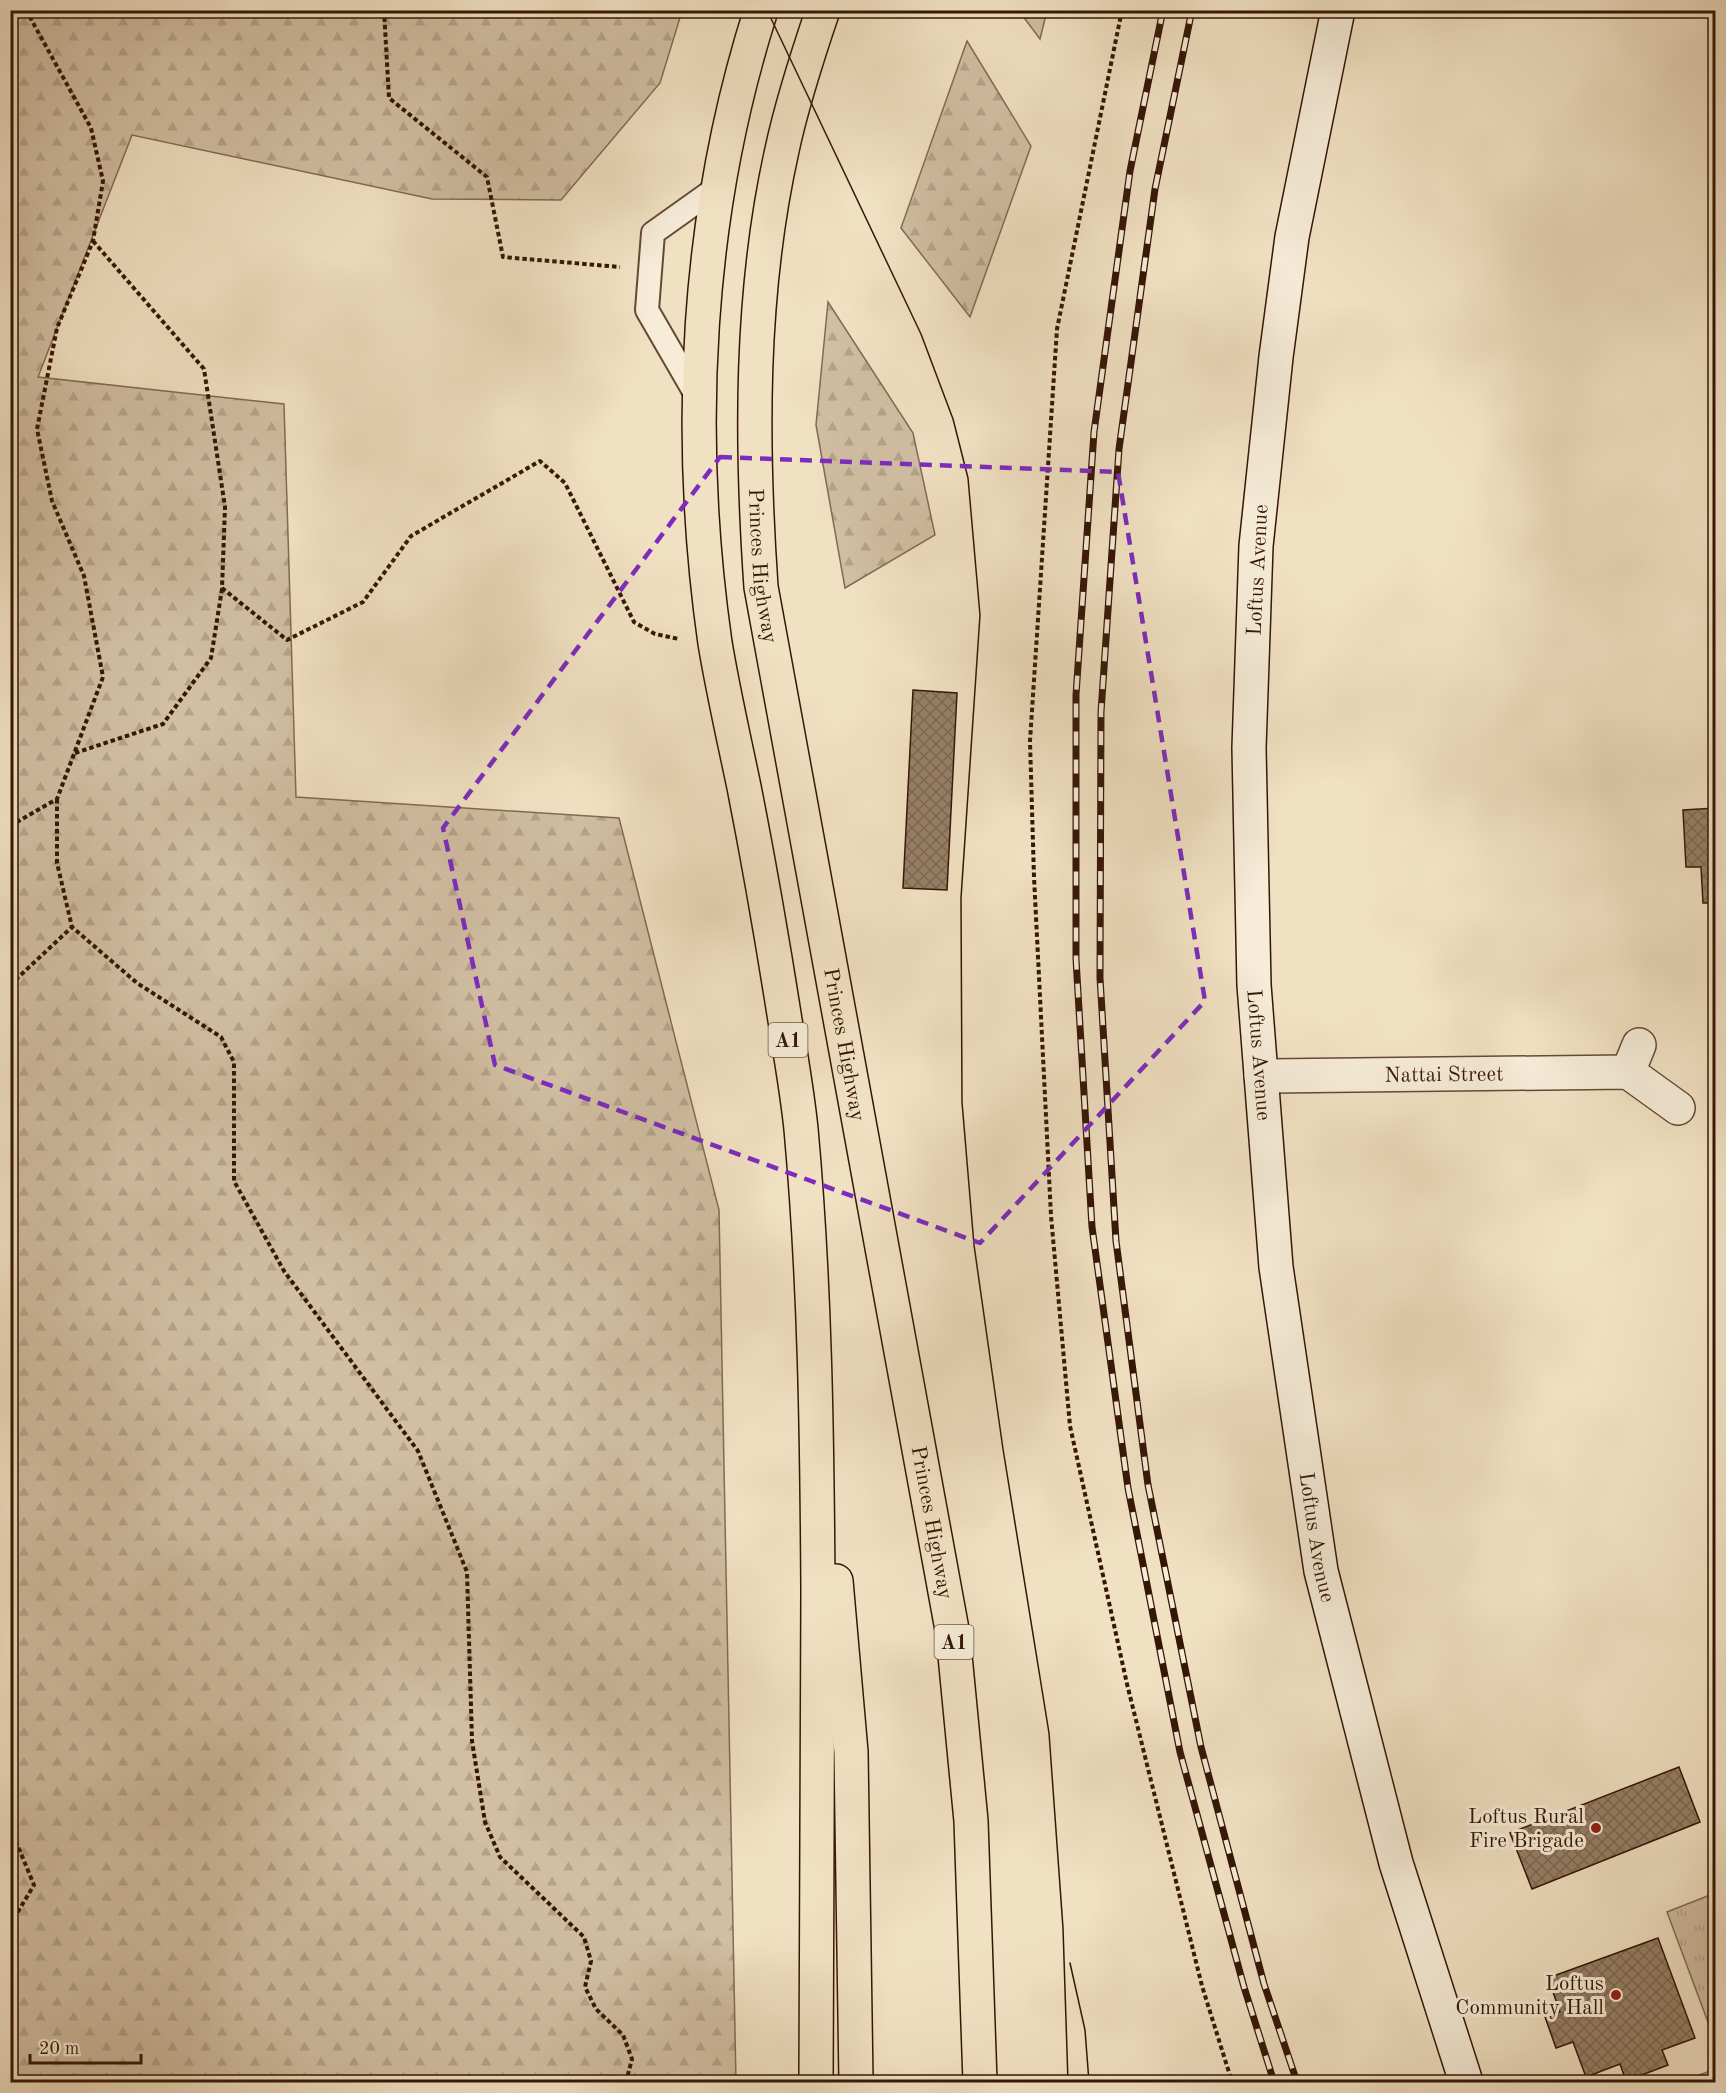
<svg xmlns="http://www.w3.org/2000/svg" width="1726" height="2093" font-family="'Old Standard TT',serif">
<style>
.grass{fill:url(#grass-tufts);stroke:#836a54;stroke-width:1.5}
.forest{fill:url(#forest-firs);stroke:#836a54;stroke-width:1.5}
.building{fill:url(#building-cross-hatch);stroke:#351605;stroke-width:1.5}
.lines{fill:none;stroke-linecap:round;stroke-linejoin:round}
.lane-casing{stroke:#644934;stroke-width:26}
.street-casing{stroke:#644934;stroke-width:36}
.secondary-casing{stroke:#351605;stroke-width:36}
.highway-casing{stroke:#351605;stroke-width:36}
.path{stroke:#351605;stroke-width:4;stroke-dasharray:4.5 3;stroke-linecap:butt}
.lane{stroke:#f6ecd8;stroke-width:22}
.street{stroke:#f6ecd8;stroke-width:33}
.secondary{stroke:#f6ecd8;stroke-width:33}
.highway{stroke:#f1e1c3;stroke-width:33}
.tram{stroke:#351605;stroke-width:1.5}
.rail-casing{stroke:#351605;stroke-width:7}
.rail{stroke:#f6ecd8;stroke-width:4.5;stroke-dasharray:14;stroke-linecap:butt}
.marked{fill:none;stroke:#7b2cbf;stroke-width:4.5;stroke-dasharray:12 8;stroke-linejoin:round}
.poi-dot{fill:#8f2418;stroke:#f6ecd8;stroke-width:2}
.labels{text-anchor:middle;stroke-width:6;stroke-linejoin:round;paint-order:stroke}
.shield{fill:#f6ecd8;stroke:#6f5644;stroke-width:1.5}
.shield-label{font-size:20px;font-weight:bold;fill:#351605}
.street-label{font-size:21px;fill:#351605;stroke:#f6ecd8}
.poi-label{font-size:21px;fill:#351605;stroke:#f6ecd8;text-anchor:end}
</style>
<defs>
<pattern id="grass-tufts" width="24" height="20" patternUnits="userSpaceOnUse" patternTransform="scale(1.5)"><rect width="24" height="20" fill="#d1bea3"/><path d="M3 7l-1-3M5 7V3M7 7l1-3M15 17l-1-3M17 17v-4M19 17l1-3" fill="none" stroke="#b4a38b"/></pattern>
<pattern id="forest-firs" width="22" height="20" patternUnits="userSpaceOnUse" patternTransform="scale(1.5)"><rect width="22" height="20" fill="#d1bea3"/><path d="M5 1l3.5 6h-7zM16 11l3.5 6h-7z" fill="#b4a38b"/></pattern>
<pattern id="building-cross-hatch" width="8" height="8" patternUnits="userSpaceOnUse" patternTransform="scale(1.5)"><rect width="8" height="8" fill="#978068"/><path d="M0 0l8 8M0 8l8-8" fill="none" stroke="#7c6854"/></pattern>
</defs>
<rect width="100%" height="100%" fill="#f1e1c3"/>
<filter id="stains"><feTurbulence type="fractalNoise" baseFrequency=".00333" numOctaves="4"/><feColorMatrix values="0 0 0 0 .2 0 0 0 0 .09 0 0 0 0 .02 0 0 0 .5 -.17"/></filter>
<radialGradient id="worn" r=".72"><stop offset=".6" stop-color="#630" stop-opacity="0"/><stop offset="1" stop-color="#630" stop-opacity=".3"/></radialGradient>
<!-- grass -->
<g class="grass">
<polygon points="1715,1893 1716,1893 1715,2041 1667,1912"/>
<polygon points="1715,2069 1715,2082 1681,2082"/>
</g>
<!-- forest -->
<g class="forest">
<polygon points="11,10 682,11 660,83 561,200 432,199 132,135 38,377 284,404 296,797 619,818 719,1210 736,2082 11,2082"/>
<polygon points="1019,11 1047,11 1040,39"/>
<polygon points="967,41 1031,146 970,317 901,228"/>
<polygon points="828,302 913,433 935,535 845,588 816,425"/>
</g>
<!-- building -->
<g class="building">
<polygon points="913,690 957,693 947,890 903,888"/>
<polygon points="1716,808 1716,903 1703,903 1701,867 1686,867 1683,810"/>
<polygon points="1679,1767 1700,1822 1532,1889 1510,1833"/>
<polygon points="1658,1938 1695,2038 1662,2050 1668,2065 1626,2081 1620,2064 1586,2077 1573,2042 1556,2048 1545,2017 1560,2012 1548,1978"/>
</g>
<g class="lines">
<defs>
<polyline id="lane" points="699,400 647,310 653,233 719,186"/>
<g id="street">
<polyline points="1628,1072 1639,1045"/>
<path id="s1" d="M1261 1076 1628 1072 1678 1108"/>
</g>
<g id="secondary">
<path id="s2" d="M1338 10 1292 237 1276 357 1256 546 1249 748 1254 985 1276 1267 1321 1571 1396 1863 1466 2082"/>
</g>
<g id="highway">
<path d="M761 10C696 213 685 433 715 643 723 691 734 739 744 787 759 863 772 938 784 1014 790 1052 797 1090 801 1129 815 1282 817 1435 818 1590 818 1754 818 1918 816 2082"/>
<path id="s3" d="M823 10C807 57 792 103 782 150 750 293 751 442 761 587L953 1635 971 1821 980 2082"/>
<polyline points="836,1581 851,1752 856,2082"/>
</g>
</defs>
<!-- lane casing -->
<use href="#lane" class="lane-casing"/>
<!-- street casing -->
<use href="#street" class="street-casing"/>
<!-- secondary casing -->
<use href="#secondary" class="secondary-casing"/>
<!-- highway casing -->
<use href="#highway" class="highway-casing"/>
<!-- path -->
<g class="path">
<polyline points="384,10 389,98 487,177 503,257 620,267"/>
<polyline points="1122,10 1057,329 1030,741 1034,877 1051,1216 1070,1426 1127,1684 1202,1986 1232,2082"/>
<polyline points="93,241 204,369 225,507 222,588 287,640 363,602 411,536 540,461 565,483 634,622 655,634 679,639"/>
<polyline points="75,753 163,724 211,658 222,589"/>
<polyline points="57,799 57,863 72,927 137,983 221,1037 234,1062 234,1181 284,1271 418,1451 467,1572 472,1741 485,1822 500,1857 584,1937 591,1961 585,1987 596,2009 623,2035 632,2059 626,2082"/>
<polyline points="10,826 57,799 103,677 84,576 52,501 37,429 57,328 93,241 103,181 91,128 26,10"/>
<polyline points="10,985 72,927"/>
<polyline points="10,1827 34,1885 10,1925"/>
</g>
<!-- lane -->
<use href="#lane" class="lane"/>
<!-- street -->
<use href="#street" class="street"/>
<!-- secondary -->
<use href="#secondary" class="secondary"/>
<!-- highway -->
<use href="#highway" class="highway"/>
<!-- tram -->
<g class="tram">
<polyline points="767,10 921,334 953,419 968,478 980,615 961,898 962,1102 974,1245 1003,1449 1049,1733 1063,1928 1068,2082"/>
<polyline points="1070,1963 1085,2030 1089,2082"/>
</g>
<defs>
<g id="rail">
<polyline points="1163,10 1130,171 1094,432 1076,695 1076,959 1092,1227 1128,1488 1180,1752 1244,1987 1274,2082"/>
<polyline points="1192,10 1155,189 1119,449 1101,712 1100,978 1116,1241 1148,1485 1201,1747 1264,1984 1297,2082"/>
</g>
</defs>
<!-- rail casing -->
<use href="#rail" class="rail-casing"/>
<!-- rail -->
<use href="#rail" class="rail"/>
</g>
<!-- marked area -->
<path class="marked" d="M720 457 1118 472 1205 1001 980 1243 495 1065 443 828Z"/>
<!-- markers -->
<g class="poi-dot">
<circle cx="1596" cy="1828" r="6"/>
<circle cx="1616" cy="1995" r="6"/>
</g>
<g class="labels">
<!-- shield labels -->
<g class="shield">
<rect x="768.5" y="1023" width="39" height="34" rx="4.5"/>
<rect x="934.5" y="1625" width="39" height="34" rx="4.5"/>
</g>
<g class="shield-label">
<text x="788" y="1047">A1</text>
<text x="954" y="1649">A1</text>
</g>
<!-- street labels -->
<g class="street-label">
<text dy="7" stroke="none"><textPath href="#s3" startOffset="564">Princes Highway</textPath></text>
<text transform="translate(1257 570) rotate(-87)" y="7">Loftus Avenue</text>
<text dy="7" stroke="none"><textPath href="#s3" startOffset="1050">Princes Highway</textPath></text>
<text dy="7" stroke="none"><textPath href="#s2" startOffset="1052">Loftus Avenue</textPath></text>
<text dy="7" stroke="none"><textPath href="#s1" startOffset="183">Nattai Street</textPath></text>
<text dy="7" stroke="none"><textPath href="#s3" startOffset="1536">Princes Highway</textPath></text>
<text dy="7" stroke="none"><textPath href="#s2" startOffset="1538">Loftus Avenue</textPath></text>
</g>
<!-- poi labels -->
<g class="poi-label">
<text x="1584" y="1823">Loftus Rural<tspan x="1584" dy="24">Fire Brigade</tspan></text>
<text x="1604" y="1990">Loftus<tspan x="1604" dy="24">Community Hall</tspan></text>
</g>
</g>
<!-- margin -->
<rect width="1726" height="2093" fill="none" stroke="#f1e1c3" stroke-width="36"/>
<rect x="12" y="12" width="1702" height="2069" fill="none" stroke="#351605" stroke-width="3"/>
<rect x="18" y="18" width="1690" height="2057" fill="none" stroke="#351605" stroke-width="1.5"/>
<!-- scale -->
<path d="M30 2054v9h111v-9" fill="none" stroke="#351605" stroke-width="3"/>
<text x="39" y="2054" font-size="18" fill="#351605" stroke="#f6ecd8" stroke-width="4.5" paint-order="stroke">20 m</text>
<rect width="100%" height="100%" filter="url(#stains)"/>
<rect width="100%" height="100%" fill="url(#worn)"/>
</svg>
